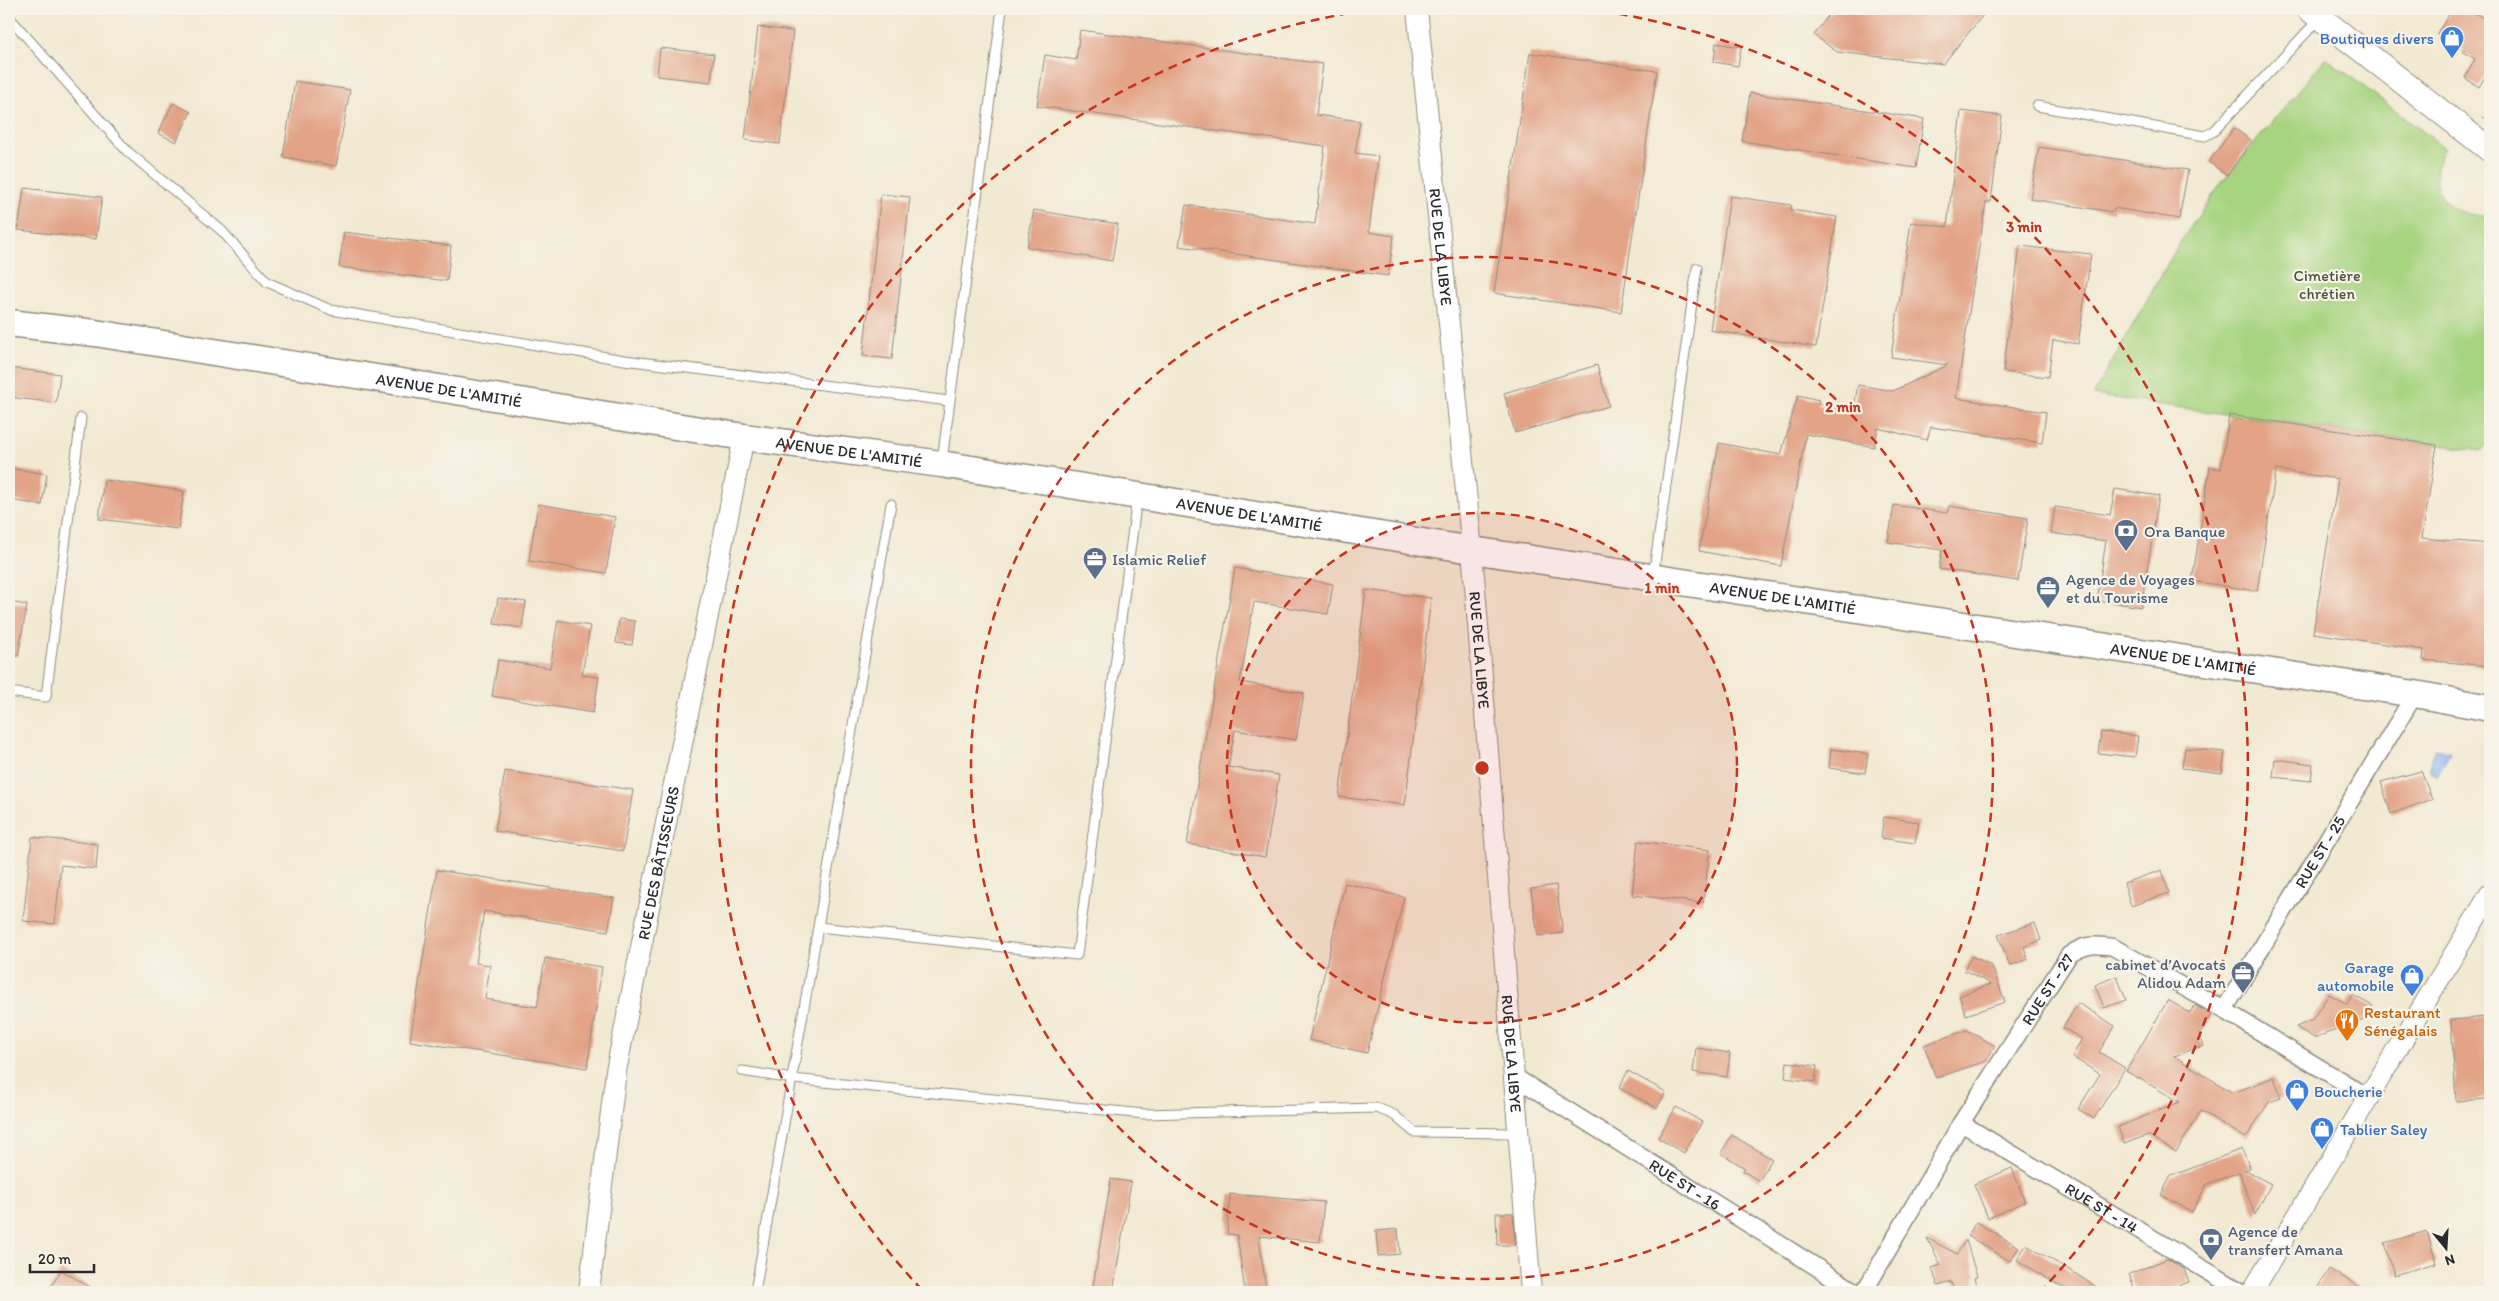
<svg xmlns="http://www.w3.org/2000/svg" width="2499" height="1301" font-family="Itim,sans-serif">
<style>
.green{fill:#a7d480;stroke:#698056}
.water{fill:#82b4ef;stroke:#56708d}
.building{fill:#e2a386}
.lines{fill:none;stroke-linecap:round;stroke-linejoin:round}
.service-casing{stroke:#8e8a7e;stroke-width:11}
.minor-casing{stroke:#8e8a7e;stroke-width:19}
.tertiary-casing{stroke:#8e8a7e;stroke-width:22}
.secondary-casing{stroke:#8e8a7e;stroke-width:26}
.primary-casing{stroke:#8e8a7e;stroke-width:29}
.path{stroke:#8e8a7e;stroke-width:3;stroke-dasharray:1 4;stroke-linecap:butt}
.service{stroke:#fff;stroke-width:9}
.minor{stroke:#fff;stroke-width:16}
.tertiary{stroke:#fff;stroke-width:20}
.secondary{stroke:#fff;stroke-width:24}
.primary{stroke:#fff;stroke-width:26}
.ring{fill:none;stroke:#c8321e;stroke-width:2.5;stroke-dasharray:9 6}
.labels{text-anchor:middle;stroke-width:4.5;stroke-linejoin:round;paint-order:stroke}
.shop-label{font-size:16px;fill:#366cbe;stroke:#f7f3e8;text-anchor:end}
.street-label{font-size:16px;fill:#2b2b2b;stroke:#f7f3e8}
.park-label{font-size:16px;fill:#4a5540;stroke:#f7f3e8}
.service-label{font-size:16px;fill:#4e5e75;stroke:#f7f3e8;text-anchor:start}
.food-label{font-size:16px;fill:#c56008;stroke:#f7f3e8;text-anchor:start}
.centre{fill:#c8321e;stroke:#f7f3e8;stroke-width:2.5}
.ring-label{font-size:15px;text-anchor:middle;font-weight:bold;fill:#c8321e;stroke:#f7f3e8;stroke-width:4.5;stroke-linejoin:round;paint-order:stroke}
</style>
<rect width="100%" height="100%" fill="#f7f3e8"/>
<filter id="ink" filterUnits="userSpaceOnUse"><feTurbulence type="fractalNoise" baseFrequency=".02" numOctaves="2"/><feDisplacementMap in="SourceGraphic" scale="10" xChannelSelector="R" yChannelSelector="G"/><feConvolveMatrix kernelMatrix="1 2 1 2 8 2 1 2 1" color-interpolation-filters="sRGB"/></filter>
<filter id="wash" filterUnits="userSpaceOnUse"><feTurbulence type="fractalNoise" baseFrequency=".0096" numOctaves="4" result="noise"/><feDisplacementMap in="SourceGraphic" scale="20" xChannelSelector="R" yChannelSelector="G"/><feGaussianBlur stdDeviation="1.12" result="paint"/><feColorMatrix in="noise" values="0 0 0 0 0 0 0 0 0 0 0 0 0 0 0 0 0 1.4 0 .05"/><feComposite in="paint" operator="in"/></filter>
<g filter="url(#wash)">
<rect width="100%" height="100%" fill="#f2e9d2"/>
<!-- green -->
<path class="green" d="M2326 58 2445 148C2422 185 2448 222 2490 214V440L2482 451 2093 395 2179 244 2223 181Z"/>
<!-- water -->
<polygon class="water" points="2436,748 2451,752 2436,776 2428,769"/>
<g id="blocks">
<!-- building -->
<g class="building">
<polygon points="1833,9 1988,9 1943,64 1837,52 1814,35"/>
<polygon points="2452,9 2468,9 2490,22 2490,68 2479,87 2465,78 2475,59 2463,52 2465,50 2437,34"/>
<polygon points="758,27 793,31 780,144 745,140"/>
<polygon points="1080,30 1323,64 1316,115 1360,121 1355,153 1378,156 1369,232 1394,236 1388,276 1179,246 1186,205 1315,224 1325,146 1037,106 1045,55 1076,60"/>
<polygon points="1716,43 1741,47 1738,66 1714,62"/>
<polygon points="660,48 714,54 711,82 657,76"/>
<polygon points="1530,53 1657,71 1621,312 1494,293"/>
<polygon points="295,81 350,90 336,166 283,157"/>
<polygon points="1750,93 1924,119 1916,168 1742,141"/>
<polygon points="173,103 191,112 176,142 158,133"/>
<polygon points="1961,111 2002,116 1991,202 1986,202 1956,398 2046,412 2042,443 1931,427 1927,440 1878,428 1874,447 1806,434 1781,566 1699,551 1719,443 1781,455 1798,395 1819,400 1818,404 1853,412 1858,385 1893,391 1948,365 1891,357 1911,222 1947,227"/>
<polygon points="2234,128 2252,141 2227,175 2209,162"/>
<polygon points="2039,147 2188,170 2179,219 2114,208 2113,212 2030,199"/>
<polygon points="24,188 102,197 96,239 18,230"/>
<polygon points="881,194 910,197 892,359 863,356"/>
<polygon points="1730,196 1791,205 1791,210 1837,217 1816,347 1710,330"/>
<polygon points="1034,210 1118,224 1112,261 1027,247"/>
<polygon points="344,232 451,246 447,281 339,267"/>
<polygon points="2020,246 2091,254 2078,344 2053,340 2048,377 2003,372"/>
<polygon points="1597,365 1609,406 1515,433 1504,393"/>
<polygon points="9,368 60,374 56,403 9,397"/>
<polygon points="2229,415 2437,445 2422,538 2490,544 2490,666 2423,660 2424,650 2313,633 2338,479 2276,470 2257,591 2192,581 2210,467 2221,469"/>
<polygon points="9,468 47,474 42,505 9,500"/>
<polygon points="104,480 184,491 178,529 99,519"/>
<polygon points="2115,489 2159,496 2141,607 2097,600 2106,541 2051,533 2055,507 2110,515"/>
<polygon points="538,504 615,517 606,573 529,561"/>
<polygon points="1894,505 1947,513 1949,506 2028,518 2018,581 1939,569 1942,550 1888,542"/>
<polygon points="1235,568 1333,584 1328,614 1254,602 1240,682 1304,693 1296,740 1235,730 1228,767 1279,775 1265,857 1187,844"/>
<polygon points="1366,590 1431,598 1405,805 1339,797"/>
<polygon points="498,598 526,602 522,628 494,624"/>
<polygon points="9,602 27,605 18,656 9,656"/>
<polygon points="619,619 635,621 632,645 616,643"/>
<polygon points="558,620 590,626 582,675 599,677 593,713 492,696 498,660 550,668"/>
<polygon points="2101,732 2138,736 2135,757 2098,753"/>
<polygon points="2185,748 2225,752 2222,773 2182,768"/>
<polygon points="1831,749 1868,754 1865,773 1829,768"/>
<polygon points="2275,759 2313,764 2311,781 2273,777"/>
<polygon points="505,771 633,790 623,851 495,831"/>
<polygon points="2421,771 2432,799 2391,814 2381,782"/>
<polygon points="1884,817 1919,822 1915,843 1881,838"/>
<polygon points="32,837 98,844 96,869 61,865 55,924 23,921"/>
<polygon points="1638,841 1710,850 1703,903 1632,895"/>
<polygon points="437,870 614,898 608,931 484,911 476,963 490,965 485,999 537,1007 545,958 602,967 587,1068 410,1041"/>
<polygon points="2162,870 2169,893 2131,906 2124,883"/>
<polygon points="1345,883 1404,897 1367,1053 1309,1040"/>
<polygon points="1556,885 1563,933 1538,936 1531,889"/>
<polygon points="2035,923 2041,940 2024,947 2028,959 2010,966 1998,935"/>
<polygon points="1972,956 1992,966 2005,1002 1966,1015 1959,996 1991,984 1964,970"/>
<polygon points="2117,976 2126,1000 2104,1008 2095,985"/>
<polygon points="2329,994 2347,1004 2352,995 2373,1006 2364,1020 2314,1038 2296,1027 2312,1020"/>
<polygon points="2168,1000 2190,1013 2195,1005 2212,1015 2199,1035 2203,1046 2174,1056 2233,1093 2274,1077 2281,1098 2269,1102 2246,1138 2201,1111 2176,1152 2148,1135 2124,1144 2118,1127 2180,1102 2126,1071"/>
<polygon points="2078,1003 2115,1026 2099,1052 2125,1068 2094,1119 2078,1109 2100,1074 2072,1057 2082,1039 2063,1028"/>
<polygon points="2487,1017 2490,1099 2456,1101 2451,1020"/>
<polygon points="1967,1030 1995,1046 1986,1061 1936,1078 1924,1045"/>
<polygon points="1696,1048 1730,1053 1727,1077 1693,1072"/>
<polygon points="1787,1062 1817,1066 1815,1082 1785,1078"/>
<polygon points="1628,1071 1666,1092 1657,1108 1619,1088"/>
<polygon points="1676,1107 1702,1122 1684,1153 1658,1138"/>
<polygon points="1732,1135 1772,1159 1759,1181 1743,1171 1745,1168 1721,1153"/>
<polygon points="2242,1149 2250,1168 2244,1170 2271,1184 2255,1215 2239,1172 2207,1184 2192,1212 2161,1195 2171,1176"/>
<polygon points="2012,1168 2025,1202 1988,1218 1974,1184"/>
<polygon points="1111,1179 1131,1182 1113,1292 1092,1292"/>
<polygon points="1230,1194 1324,1202 1320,1242 1259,1236 1266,1290 1245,1292 1237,1235 1227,1234"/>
<polygon points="1496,1213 1513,1213 1515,1245 1497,1245"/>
<polygon points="1976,1222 2019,1247 2010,1261 1968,1236"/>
<polygon points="1398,1229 1400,1254 1378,1256 1376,1231"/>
<polygon points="2427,1231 2436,1263 2394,1275 2385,1243"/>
<polygon points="1927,1238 1957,1254 1966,1240 1977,1277 1974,1278 1977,1289 1955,1292 1951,1282 1938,1286 1932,1268 1941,1265"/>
<polygon points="2026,1245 2071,1271 2104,1292 2070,1292 2058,1285 2017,1260"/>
<polygon points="2167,1259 2184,1269 2189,1282 2161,1292 2136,1292 2129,1274"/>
<polygon points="2329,1269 2369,1292 2315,1292"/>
<polygon points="61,1270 99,1292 48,1292"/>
</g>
</g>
</g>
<g filter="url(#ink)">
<use href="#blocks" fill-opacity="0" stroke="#8e8a7e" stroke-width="1"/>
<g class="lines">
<defs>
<g id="service">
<polyline points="9,17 127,151 222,231 267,282 331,310 624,360 949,401"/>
<polyline points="2037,106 2205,136 2214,131 2320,18"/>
<polyline points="942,461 1002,9"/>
<polyline points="1653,577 1697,268"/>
<polyline points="9,692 46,697 81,418"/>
<polyline points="819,927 1077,955 1137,498"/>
<polyline points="742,1071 793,1079 1144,1114 1377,1108 1394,1115 1414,1132 1517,1133"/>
<polyline points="755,1292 891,504"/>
</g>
<g id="minor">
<path id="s1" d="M2224 1010 2415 694"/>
<path id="s2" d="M1515 1077 1856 1292"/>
<path id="s3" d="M1961 1123 2242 1292"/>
<path id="s4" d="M1864 1292 1961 1123 2069 955C2085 944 2094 944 2113 947L2224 1010 2368 1097"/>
</g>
<g id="tertiary">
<path id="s5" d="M1417 9 1472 550 1531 1292"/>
<path id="s6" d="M589 1292 616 1071 744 437"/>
<polyline points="2252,1292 2490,894"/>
</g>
<polyline id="secondary" points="2309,9 2490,150"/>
<g id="primary">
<path id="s7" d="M9 323 95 333 744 437 941 464 1472 550 2415 694 2490 708"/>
</g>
</defs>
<!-- service casing -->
<use href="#service" class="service-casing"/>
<!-- minor casing -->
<use href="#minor" class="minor-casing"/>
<!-- tertiary casing -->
<use href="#tertiary" class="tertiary-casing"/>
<!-- secondary casing -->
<use href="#secondary" class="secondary-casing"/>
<!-- primary casing -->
<use href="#primary" class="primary-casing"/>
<!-- path -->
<polyline class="path" points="2483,118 2490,105"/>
<!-- service -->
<use href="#service" class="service"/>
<!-- minor -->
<use href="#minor" class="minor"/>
<!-- tertiary -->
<use href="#tertiary" class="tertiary"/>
<!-- secondary -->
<use href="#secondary" class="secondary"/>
<!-- primary -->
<use href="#primary" class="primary"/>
</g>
</g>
<!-- distance rings -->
<circle cx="1482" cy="768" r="255" fill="#c8321e" fill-opacity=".12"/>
<g class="ring">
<circle cx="1482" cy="768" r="255"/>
<circle cx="1482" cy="768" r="511"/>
<path d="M922 1290A766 766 0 0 1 1375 9M1589 9A766 766 0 0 1 2042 1290"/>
</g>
<!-- icons -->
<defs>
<symbol id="shop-pin" viewBox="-11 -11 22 30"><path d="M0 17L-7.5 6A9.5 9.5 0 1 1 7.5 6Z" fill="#3f7fe0" stroke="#f7f3e8"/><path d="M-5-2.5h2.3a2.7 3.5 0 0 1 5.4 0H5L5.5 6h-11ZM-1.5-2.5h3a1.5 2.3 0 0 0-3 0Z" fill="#fff"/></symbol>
<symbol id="bank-pin" viewBox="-11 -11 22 30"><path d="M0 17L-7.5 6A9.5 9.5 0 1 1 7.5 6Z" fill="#5c6f8a" stroke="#f7f3e8"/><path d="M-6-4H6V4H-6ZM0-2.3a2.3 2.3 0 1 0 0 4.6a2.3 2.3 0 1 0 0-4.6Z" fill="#fff"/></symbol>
<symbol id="office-pin" viewBox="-11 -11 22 30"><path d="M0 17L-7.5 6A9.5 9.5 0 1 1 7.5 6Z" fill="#5c6f8a" stroke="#f7f3e8"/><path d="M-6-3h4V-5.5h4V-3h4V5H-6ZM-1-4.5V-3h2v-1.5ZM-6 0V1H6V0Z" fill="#fff"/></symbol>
<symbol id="restaurant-pin" viewBox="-11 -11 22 30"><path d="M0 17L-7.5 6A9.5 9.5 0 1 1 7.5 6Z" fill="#e8710a" stroke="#f7f3e8"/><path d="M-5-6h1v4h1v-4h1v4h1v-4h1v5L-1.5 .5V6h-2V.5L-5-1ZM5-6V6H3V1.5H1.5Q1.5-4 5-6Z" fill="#fff"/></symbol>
</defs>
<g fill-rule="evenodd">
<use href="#shop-pin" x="2438" y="24" width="28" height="38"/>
<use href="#bank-pin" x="2112" y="517" width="28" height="38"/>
<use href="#office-pin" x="1081" y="545" width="28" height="38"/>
<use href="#office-pin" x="2034" y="574" width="28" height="38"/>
<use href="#office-pin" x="2229" y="959" width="28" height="38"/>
<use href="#shop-pin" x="2398" y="962" width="28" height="38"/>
<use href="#restaurant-pin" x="2333" y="1007" width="28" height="38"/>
<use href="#shop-pin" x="2283" y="1077" width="28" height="38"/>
<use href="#shop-pin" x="2308" y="1115" width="28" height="38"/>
<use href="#bank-pin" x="2197" y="1226" width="28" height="38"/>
</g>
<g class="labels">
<!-- shop labels -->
<g class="shop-label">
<text x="2434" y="44">Boutiques divers</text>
<text x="2394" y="973">Garage<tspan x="2394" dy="18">automobile</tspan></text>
<text x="2314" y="1097" text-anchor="start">Boucherie</text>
<text x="2340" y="1135" text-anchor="start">Tablier Saley</text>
</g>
<!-- street labels -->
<g class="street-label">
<text dy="6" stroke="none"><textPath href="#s5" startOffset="239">RUE DE LA LIBYE</textPath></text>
<text dy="6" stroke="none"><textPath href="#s7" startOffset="445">AVENUE DE L'AMITIÉ</textPath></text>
<text dy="6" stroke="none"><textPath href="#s7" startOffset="850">AVENUE DE L'AMITIÉ</textPath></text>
<text dy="6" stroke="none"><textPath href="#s7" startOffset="1255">AVENUE DE L'AMITIÉ</textPath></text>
<text dy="6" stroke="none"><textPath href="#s7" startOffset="1795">AVENUE DE L'AMITIÉ</textPath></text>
<text dy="6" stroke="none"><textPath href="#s5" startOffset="644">RUE DE LA LIBYE</textPath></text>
<text dy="6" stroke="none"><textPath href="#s7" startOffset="2200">AVENUE DE L'AMITIÉ</textPath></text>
<text dy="6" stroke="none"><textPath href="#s1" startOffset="185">RUE ST - 25</textPath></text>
<text dy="6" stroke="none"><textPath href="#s6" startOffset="435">RUE DES BÂTISSEURS</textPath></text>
<text dy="6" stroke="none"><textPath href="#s4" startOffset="354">RUE ST - 27</textPath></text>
<text dy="6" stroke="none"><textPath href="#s5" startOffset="1049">RUE DE LA LIBYE</textPath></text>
<text dy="6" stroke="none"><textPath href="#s2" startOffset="201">RUE ST - 16</textPath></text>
<text dy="6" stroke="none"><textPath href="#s3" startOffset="164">RUE ST - 14</textPath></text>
</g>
<!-- park labels -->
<g class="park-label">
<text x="2327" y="281">Cimetière<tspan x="2327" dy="18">chrétien</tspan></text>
</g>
<!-- service labels -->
<g class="service-label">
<text x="2144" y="537">Ora Banque</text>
<text x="1112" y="565">Islamic Relief</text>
<text x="2066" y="585">Agence de Voyages<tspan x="2066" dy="18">et du Tourisme</tspan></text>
<text x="2226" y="970" text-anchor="end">cabinet d’Avocats<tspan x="2226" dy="18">Alidou Adam</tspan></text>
<text x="2228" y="1237">Agence de<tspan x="2228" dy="18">transfert Amana</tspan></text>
</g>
<!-- food labels -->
<g class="food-label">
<text x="2364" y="1018">Restaurant<tspan x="2364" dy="18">Sénégalais</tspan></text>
</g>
</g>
<circle cx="1482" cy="768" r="8" class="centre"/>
<g class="ring-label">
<text x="2024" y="232">3 min</text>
<text x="1843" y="412">2 min</text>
<text x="1662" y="593">1 min</text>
</g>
<!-- margin -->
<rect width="2499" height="1301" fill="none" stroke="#f7f3e8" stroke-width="30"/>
<!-- north arrow -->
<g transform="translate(2446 1248) rotate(162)" stroke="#f7f3e8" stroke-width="4" paint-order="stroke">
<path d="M0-4L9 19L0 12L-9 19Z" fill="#2b2b2b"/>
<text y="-8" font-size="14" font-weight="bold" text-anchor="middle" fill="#2b2b2b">N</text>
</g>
<!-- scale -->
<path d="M30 1264v8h64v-8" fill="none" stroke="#2b2b2b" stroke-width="2.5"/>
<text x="38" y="1264" font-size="15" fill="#2b2b2b" stroke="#f7f3e8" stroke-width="4" paint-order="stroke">20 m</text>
</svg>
